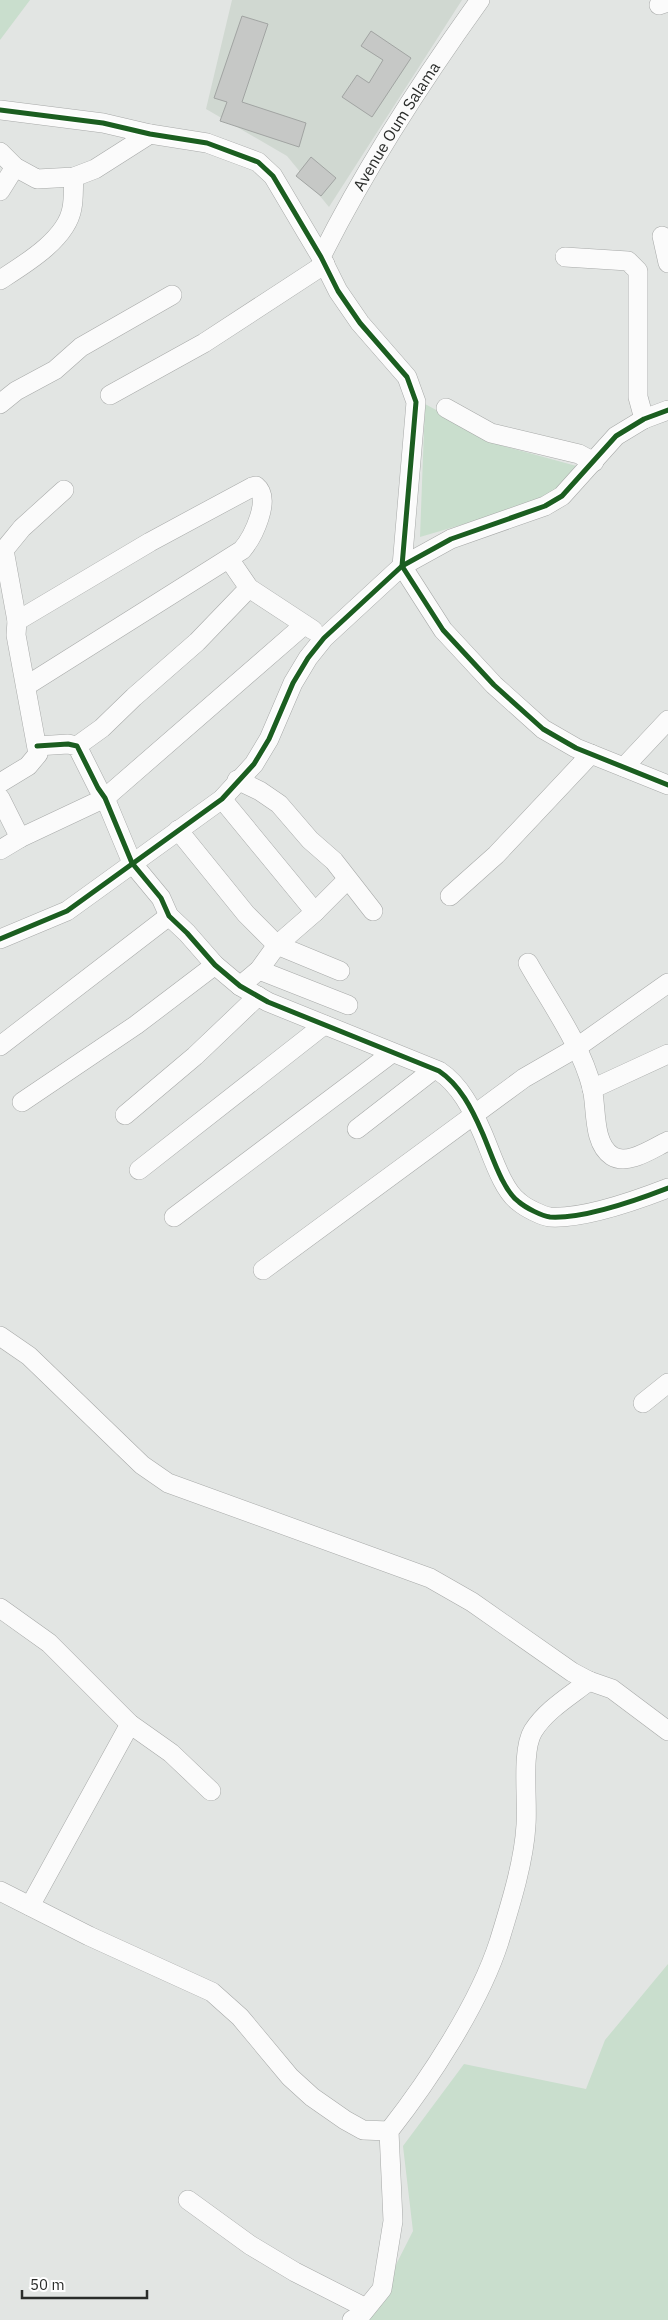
<svg xmlns="http://www.w3.org/2000/svg" width="668" height="2320" font-family="'IBM Plex Sans',sans-serif">
<style>
.built{fill:#d0d8d1}
.green{fill:#c9decd}
.building{fill:#c6c8c6;stroke:#a1a4a2}
.lines{fill:none;stroke-linecap:round;stroke-linejoin:round}
.street-casing{stroke:#a7a9a8;stroke-width:20}
.street{stroke:#fbfbfb;stroke-width:19}
.cycleway-casing{stroke:#fff;stroke-width:8}
.cycleway{stroke:#1b5e20;stroke-width:5}
.labels{text-anchor:middle;stroke-width:4;stroke-linejoin:round;paint-order:stroke}
.street-label{font-size:16px;fill:#2a2c2a;stroke:#fff}
</style>
<rect width="100%" height="100%" fill="#e2e5e3"/>
<!-- built -->
<polygon class="built" points="232,0 462,0 329,207 287,156 206,109"/>
<!-- green -->
<g class="green">
<polygon points="0,0 30,0 0,40"/>
<polygon points="425,404 503,446 580,467 542,501 420,537"/>
<polygon points="668,1964 668,2320 368,2320 413,2231 403,2146 464,2064 586,2089 605,2040"/>
</g>
<!-- building -->
<g class="building">
<polygon points="242,16 268,24 242,102 306,123 299,147 220,121 227,102 214,98"/>
<polygon points="371,31 411,58 372,117 342,97 357,75 369,83 383,60 361,46"/>
<polygon points="311,157 336,178 321,196 296,176"/>
</g>
<g class="lines">
<defs>
<g id="street">
<polyline points="659,5 668,2"/>
<polyline points="0,110 103,123 150,134 207,143 258,162 273,176 321,257 338,291 360,323 407,377 416,402 402,566 443,630 494,685 543,729 576,748 668,785"/>
<polyline points="0,152 15,167 37,179 74,177 95,169 150,134"/>
<polyline points="0,191 15,167"/>
<polyline points="662,236 668,263"/>
<path id="s1" d="M321 257C366 167 421 82 480 0"/>
<polyline points="565,257 628,261 638,271 638,397 644,419"/>
<path d="M0 280C25 264 67 239 72 208 74 198 73 187 74 177"/>
<polyline points="110,395 204,343 325,264"/>
<polyline points="0,404 16,391 55,370 81,347 172,295"/>
<polyline points="446,408 491,433 579,454 594,462"/>
<polyline points="0,552 4,550 22,528 64,490"/>
<polyline points="229,559 249,588 313,630"/>
<path d="M17 621 150 542 252 487 256 486C272 499 253 537 242 550L26 686"/>
<path d="M37 746 68 744 77 746 98 788 105 798 132 863 161 898 169 916 187 933 215 965 240 986 268 1002 439 1071C460 1085 472 1109 482 1132 491 1152 502 1190 519 1202 526 1208 542 1216 550 1217 583 1219 637 1200 668 1188"/>
<polyline points="77,746 102,728 134,697 197,642 249,588"/>
<polyline points="624,767 668,720"/>
<polyline points="237,780 260,791 279,804 310,840 334,861 373,911"/>
<polyline points="0,783 28,766 38,754 16,635 17,621 4,550"/>
<polyline points="0,798 20,838"/>
<polyline points="222,799 315,912"/>
<polyline points="178,830 246,914 277,945 340,971"/>
<polyline points="0,850 20,838 105,798 304,625"/>
<polyline points="450,896 496,855 591,754"/>
<polyline points="0,939 67,911 222,799 254,764 269,739 293,683 308,658 324,638 402,566 451,539 545,506 562,496 616,436 644,419 668,410"/>
<path d="M528 963C550 1002 581 1044 592 1088 597 1107 592 1143 612 1156 628 1166 653 1148 668 1141"/>
<polyline points="259,970 348,1005"/>
<polyline points="240,986 259,970 277,945 315,912 347,880"/>
<polyline points="0,1046 169,916"/>
<polyline points="592,1089 668,1054"/>
<polyline points="22,1102 136,1025 215,965"/>
<polyline points="125,1115 195,1056 258,996"/>
<polyline points="357,1129 433,1070"/>
<polyline points="139,1170 324,1025"/>
<polyline points="174,1217 392,1053"/>
<polyline points="263,1270 524,1078 576,1048 668,983"/>
<polyline points="0,1336 29,1356 142,1465 168,1483 430,1578 472,1602 572,1672 589,1681 612,1689 668,1731"/>
<polyline points="643,1403 668,1383"/>
<polyline points="0,1608 49,1643 130,1724 171,1753 211,1791"/>
<polyline points="0,1891 89,1936 212,1992 240,2017 290,2077 312,2097 345,2120 363,2130 389,2131"/>
<polyline points="30,1906 130,1724"/>
<polyline points="188,2200 250,2245 295,2272 366,2308"/>
<path d="M352 2320 361 2315 382 2289 393 2221 389 2131C429 2080 479 2004 499 1942 510 1906 524 1862 526 1825 528 1800 521 1751 533 1731 546 1710 570 1696 589 1681"/>
</g>
</defs>
<!-- street casing -->
<use href="#street" class="street-casing"/>
<!-- street -->
<use href="#street" class="street"/>
<defs>
<g id="cycleway">
<polyline points="0,110 103,123 150,134 207,143 258,162 273,176 321,257 338,291 360,323 407,377 416,402 402,566 443,630 494,685 543,729 576,748 668,785"/>
<path d="M37 746 68 744 77 746 98 788 105 798 132 863 161 898 169 916 187 933 215 965 240 986 268 1002 439 1071C460 1085 472 1109 482 1132 491 1152 502 1190 519 1202 526 1208 542 1216 550 1217 583 1219 637 1200 668 1188"/>
<polyline points="0,939 67,911 222,799 254,764 269,739 293,683 308,658 324,638 402,566 451,539 545,506 562,496 616,436 644,419 668,410"/>
</g>
</defs>
<!-- cycleway casing -->
<use href="#cycleway" class="cycleway-casing"/>
<!-- cycleway -->
<use href="#cycleway" class="cycleway"/>
</g>
<g class="labels">
<!-- street labels -->
<g class="street-label">
<text dy="6" stroke="none"><textPath href="#s1" startOffset="151">Avenue Oum Salama</textPath></text>
</g>
</g>
<!-- scale -->
<path d="M22 2290v8h125v-8" fill="none" stroke="#2a2c2a" stroke-width="2.5"/>
<text x="30" y="2290" font-size="15" fill="#2a2c2a" stroke="#ffffff" stroke-width="4" paint-order="stroke">50 m</text>
</svg>
